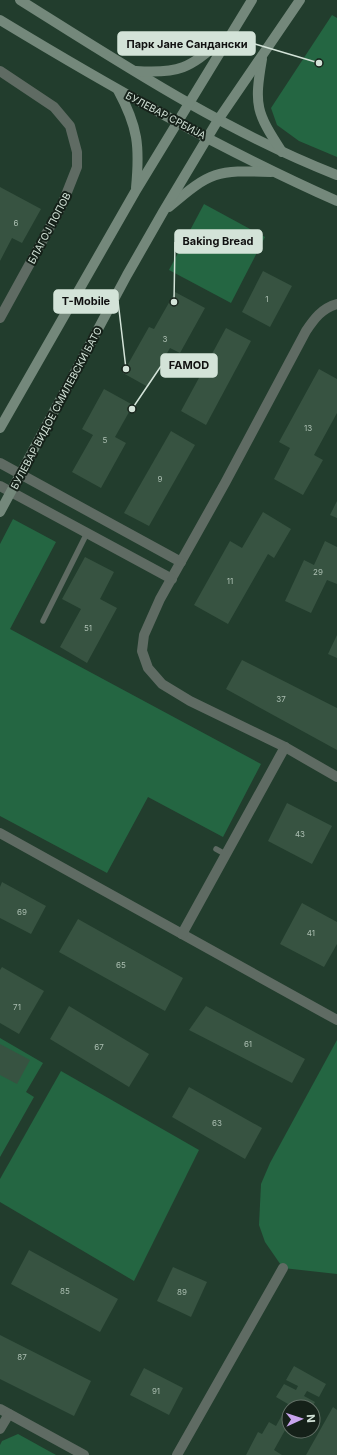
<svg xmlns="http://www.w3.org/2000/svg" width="337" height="1455" font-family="Inter,sans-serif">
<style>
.green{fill:#246642}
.building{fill:#375341}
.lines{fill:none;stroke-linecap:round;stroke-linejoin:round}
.lane{stroke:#5f6b63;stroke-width:5.5}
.street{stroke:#5f6b63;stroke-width:10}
.secondary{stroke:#74887b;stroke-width:10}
.labels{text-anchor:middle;stroke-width:4;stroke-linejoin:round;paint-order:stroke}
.number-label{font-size:8px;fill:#acbfb2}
.street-label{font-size:10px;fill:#d3e3d8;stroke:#152119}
.leader{fill:none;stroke:#d3e3d8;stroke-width:1.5}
.callout-dot{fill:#d3e3d8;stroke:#152119;stroke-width:1.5}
.callout{fill:#d3e3d8;stroke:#d3e3d8;stroke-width:1.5}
.callout-label{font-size:11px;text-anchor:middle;font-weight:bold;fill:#111}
</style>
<rect width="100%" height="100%" fill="#223d2d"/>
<!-- green -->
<g class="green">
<polygon points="332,15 337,18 337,157 299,141 277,125 271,108"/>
<polygon points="204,204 265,237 231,303 169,270"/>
<polygon points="13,519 56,542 10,629 261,764 223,837 148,797 107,873 0,816 0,544"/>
<polygon points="0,1038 43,1063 26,1092 34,1097 0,1157"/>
<polygon points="337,1040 337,1274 283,1268 265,1242 259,1225 261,1184 270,1163"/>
<polygon points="61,1071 199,1150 134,1281 0,1202 0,1179"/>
<polygon points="18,1434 56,1455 0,1455 0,1445 2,1441"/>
</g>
<!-- building -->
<g class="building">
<polygon points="0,187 41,209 22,243 12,238 0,261"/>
<polygon points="263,271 292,286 270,327 242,312"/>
<polygon points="175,292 205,308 180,353 170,348 148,387 123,373 149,327 154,329"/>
<polygon points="226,328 251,341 206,425 181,411"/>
<polygon points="319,369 337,379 337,413 314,455 323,460 303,495 274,479 290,448 279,442"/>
<polygon points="104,389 133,405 115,437 126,443 101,488 72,472 93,435 82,429"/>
<polygon points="171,431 195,445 149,526 124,513"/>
<polygon points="337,501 337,518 330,515"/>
<polygon points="263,512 291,529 274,558 268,554 228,624 194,605 230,541 242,548"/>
<polygon points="325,541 337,547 337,584 327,580 311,613 285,601 304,560 314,565"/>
<polygon points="85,557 114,572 100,599 117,608 87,663 60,647 81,609 62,599"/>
<polygon points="337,635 337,658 328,654"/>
<polygon points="242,660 337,708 337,750 226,689"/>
<polygon points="287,803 332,826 312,864 268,841"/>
<polygon points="2,882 46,906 31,934 0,918 0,887"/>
<polygon points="302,903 337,922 337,944 324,967 280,944"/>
<polygon points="78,919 183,978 165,1011 59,952"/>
<polygon points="2,967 44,991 19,1034 0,1023 0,970"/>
<polygon points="69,1006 149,1054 129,1087 50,1039"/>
<polygon points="206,1006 305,1059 292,1083 189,1030"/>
<polygon points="0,1044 30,1060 17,1084 0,1075"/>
<polygon points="189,1087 262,1128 245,1159 172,1117"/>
<polygon points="29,1250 118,1299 100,1332 11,1284"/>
<polygon points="173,1267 207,1282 191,1317 157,1301"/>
<polygon points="0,1335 91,1381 74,1416 0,1379"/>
<polygon points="294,1366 326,1384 319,1397 307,1391 304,1396 315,1402 312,1407 289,1407 289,1423 274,1450 282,1455 246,1455 258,1432 262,1434 269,1422 276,1426 288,1404 276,1397 284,1384 296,1390 298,1386 286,1380"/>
<polygon points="144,1368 183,1388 169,1415 130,1395"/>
<polygon points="333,1407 337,1410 337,1455 306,1455"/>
</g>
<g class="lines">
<!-- lane -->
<g class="lane">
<polyline points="43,621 87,533"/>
<polyline points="216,849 225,854"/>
</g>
<!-- street -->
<g class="street">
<polyline points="0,71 54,107 70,126 77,152 77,167 62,205 0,318"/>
<path d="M337 304C322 308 314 319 306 331L225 483 160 599 144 635 142 651 148 668 162 684 190 701 285 747 337 777"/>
<polyline points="0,463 181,562"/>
<polyline points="0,486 172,579"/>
<polyline points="0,833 337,1020"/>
<polyline points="182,934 285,747"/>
<polyline points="0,1409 84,1455"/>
<polyline points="0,1429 9,1414"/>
<polyline points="177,1455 283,1268"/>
</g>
<!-- secondary -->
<g class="secondary">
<path d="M20 0C122 64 224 131 337 175"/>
<path d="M0 20C109 86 220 149 337 201"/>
<path d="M262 59C254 106 256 112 282 152"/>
<path d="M136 71C183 74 189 67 225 38"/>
<path d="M118 90C138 127 140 146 136 188"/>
<path d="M169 207C211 171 216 170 271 172"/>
<polyline points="0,428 135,192 252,0"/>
<polyline points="0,512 127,275 163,212 218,120 300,0"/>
</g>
</g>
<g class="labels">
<!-- number labels -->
<g class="number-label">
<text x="16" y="226">6</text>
<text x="267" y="302">1</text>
<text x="165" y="342">3</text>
<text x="308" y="431">13</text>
<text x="105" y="443">5</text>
<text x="160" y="482">9</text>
<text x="318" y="575">29</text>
<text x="230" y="584">11</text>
<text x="88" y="631">51</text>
<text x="281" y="702">37</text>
<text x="300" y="837">43</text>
<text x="22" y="915">69</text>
<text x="311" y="936">41</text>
<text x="121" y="968">65</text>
<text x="17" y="1010">71</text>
<text x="248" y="1047">61</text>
<text x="99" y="1050">67</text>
<text x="217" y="1126">63</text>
<text x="65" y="1294">85</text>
<text x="182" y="1295">89</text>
<text x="22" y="1360">87</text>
<text x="156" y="1394">91</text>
</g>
<!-- street labels -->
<g class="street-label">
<text transform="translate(166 115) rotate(28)" y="4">БУЛЕВАР СРБИЈА</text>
<text transform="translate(49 228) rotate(-62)" y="4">БЛАГОЈ ПОПОВ</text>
<text transform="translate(56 408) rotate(-62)" y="4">БУЛЕВАР ВИДОЕ СМИЛЕВСКИ БАТО</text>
</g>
</g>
<!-- callouts -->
<path class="leader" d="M319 63L255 44M174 302L175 242M126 369L118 301M132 409L161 366"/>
<g class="callout-dot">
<circle cx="319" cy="63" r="4"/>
<circle cx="174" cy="302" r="4"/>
<circle cx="126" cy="369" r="4"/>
<circle cx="132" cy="409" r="4"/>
</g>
<g class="callout">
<rect x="118" y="32" width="137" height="23" rx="4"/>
<rect x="175" y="230" width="87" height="23" rx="4"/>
<rect x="54" y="290" width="64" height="23" rx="4"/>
<rect x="161" y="354" width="56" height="23" rx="4"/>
</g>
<g class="callout-label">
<text x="187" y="48">Парк Јане Сандански</text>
<text x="218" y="245">Baking Bread</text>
<text x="86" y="305">T-Mobile</text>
<text x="189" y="369">FAMOD</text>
</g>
<!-- north arrow -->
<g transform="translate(301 1419) rotate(87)"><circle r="19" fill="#152119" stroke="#616f65"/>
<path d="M0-3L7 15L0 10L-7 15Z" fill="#c9a5ee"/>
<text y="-6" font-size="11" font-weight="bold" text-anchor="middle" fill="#d3e3d8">N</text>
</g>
</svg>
